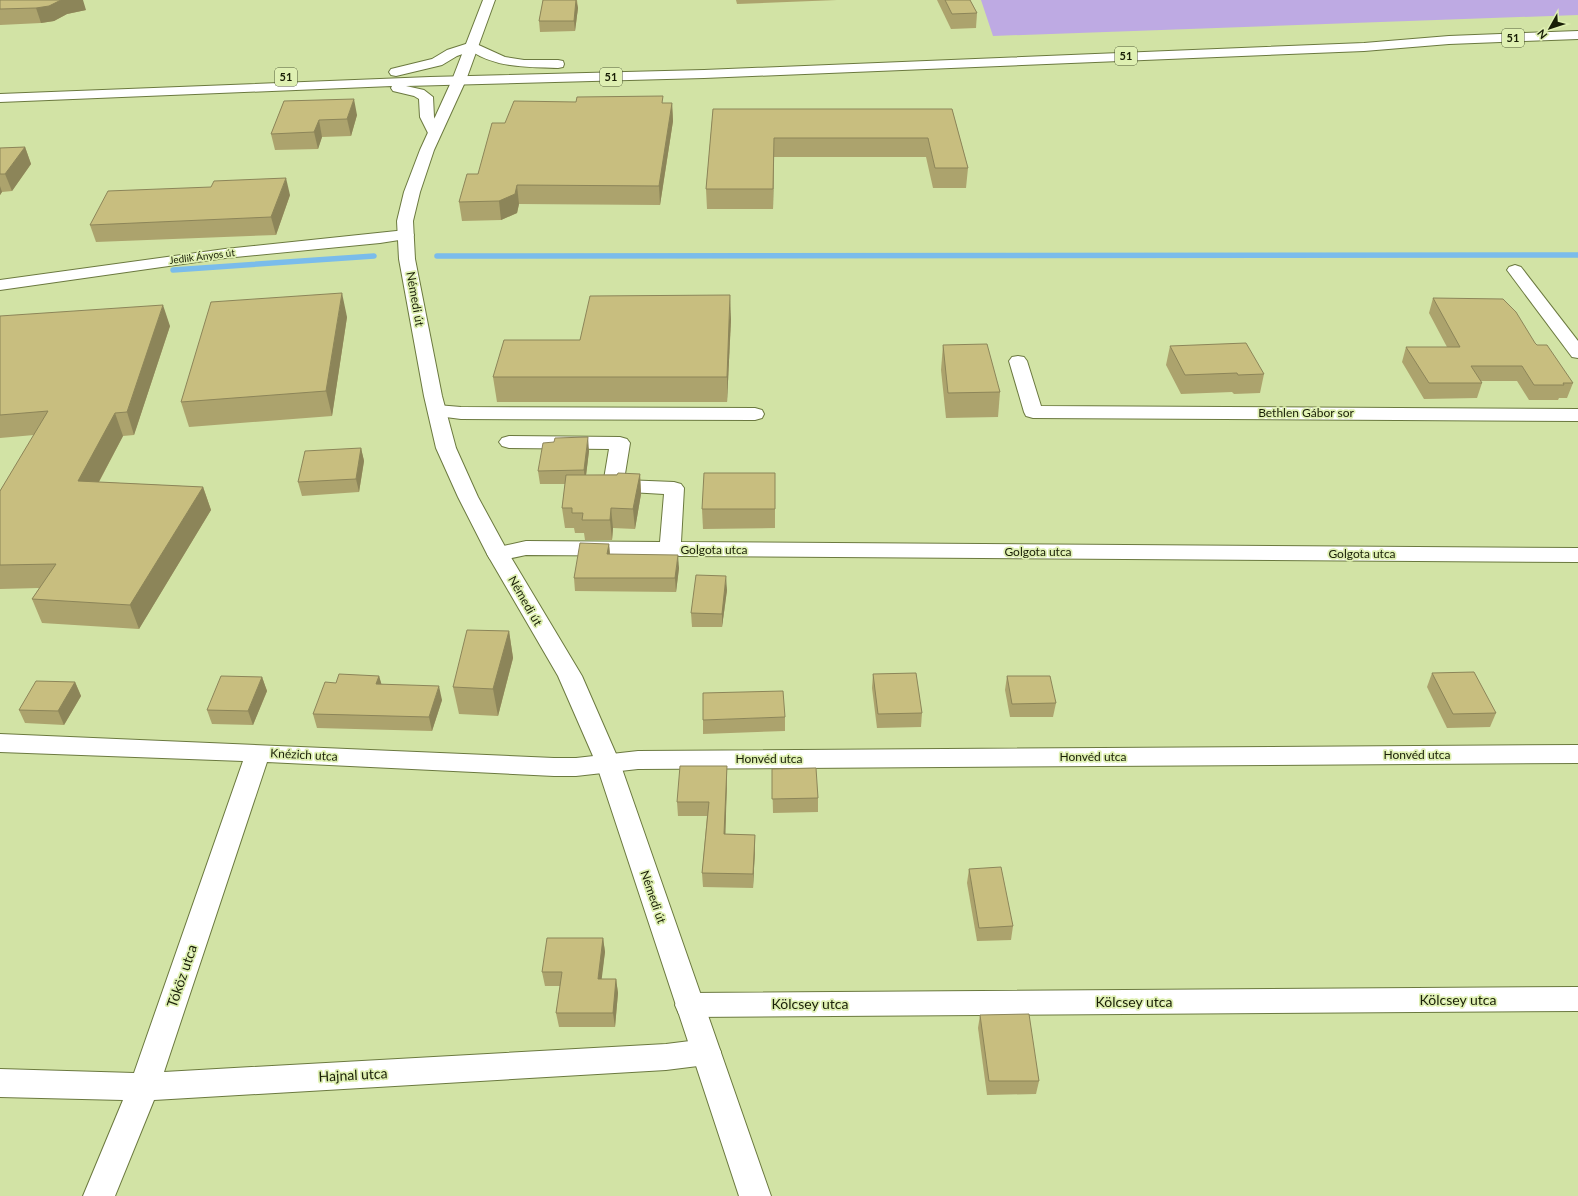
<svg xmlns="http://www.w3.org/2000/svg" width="1578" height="1196" font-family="Lato,sans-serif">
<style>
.green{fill:#beaae3}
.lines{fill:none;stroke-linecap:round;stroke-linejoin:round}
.stream{stroke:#7abceb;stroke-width:5.5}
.minor-casing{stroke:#6b793f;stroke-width:2}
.secondary-casing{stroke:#6b793f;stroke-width:2}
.primary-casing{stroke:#6b793f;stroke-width:2}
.minor{fill:#fff;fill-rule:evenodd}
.secondary{fill:#fff;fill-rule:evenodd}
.primary{fill:#fff;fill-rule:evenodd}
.wall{fill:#aca36d}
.shaded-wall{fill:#8c8559}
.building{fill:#c8be7f;stroke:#8c8559}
.labels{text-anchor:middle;stroke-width:3.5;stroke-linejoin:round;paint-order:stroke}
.far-street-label{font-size:10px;fill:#191f07;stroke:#dff0b2}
.shield{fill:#dff0b2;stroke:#545e3a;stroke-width:1}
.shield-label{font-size:11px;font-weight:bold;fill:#191f07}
.street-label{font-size:12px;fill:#191f07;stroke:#dff0b2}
.near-street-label{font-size:14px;fill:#191f07;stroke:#dff0b2}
</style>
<rect width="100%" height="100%" fill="#d2e3a5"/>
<!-- green -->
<polygon class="green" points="981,0 1578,0 1578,15 993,36"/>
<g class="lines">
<!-- stream -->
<g class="stream">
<polyline points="437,256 1578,255"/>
<polyline points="173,270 374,256"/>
</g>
<defs>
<g id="minor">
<polygon points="406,230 412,232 414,235 412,238 380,243 225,258 0,290 0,280 225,249"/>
<polygon points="1515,265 1521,267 1578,341 1578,358 1572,357 1507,270 1509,267"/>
<polygon points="1018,356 1024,357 1027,361 1041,406 1578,409 1578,421 1033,418 1026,416 1024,412 1009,361 1012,357"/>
<polygon points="437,405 461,407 755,408 762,410 764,414 762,418 755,420 461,419 430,415 428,411 430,407"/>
<polygon points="509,436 620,437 627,439 630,443 624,480 674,482 681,484 684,488 681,542 1578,548 1578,562 526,555 498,561 490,559 487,554 490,549 526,541 660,542 664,494 613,491 606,489 603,485 609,449 509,448 502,446 499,442 502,438"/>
<polygon points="0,734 554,758 576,758 638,751 1578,745 1578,763 638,769 576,776 554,776 267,762 164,1072 666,1044 706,1039 716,1043 721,1052 716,1061 706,1065 666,1070 154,1100 115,1196 83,1196 123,1100 0,1097 0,1069 134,1073 243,761 0,752"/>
<polygon points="1578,987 1578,1011 689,1017 679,1014 675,1005 679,996 689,993"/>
</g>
<polygon id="secondary" points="483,0 495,0 466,80 434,150 420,192 413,221 415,259 442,396 456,448 478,497 509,554 582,676 620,763 771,1196 739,1196 596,763 558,676 487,554 458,497 436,448 424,396 399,259 397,221 404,192 420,150 452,80"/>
<g id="primary">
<polygon points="1578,31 1578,39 1449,44 1364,51 704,78 406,86 424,90 433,97 434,117 441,132 439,135 434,136 429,135 420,117 419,99 414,96 393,91 391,88 392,86 0,102 0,94 430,77 704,70 1364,43 1449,36"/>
<path d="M472 42 505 57 524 60H558L563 61 564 64 563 67 558 68C527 67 497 68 471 51L457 56 442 65 396 76 391 75 389 72 391 69 432 59 447 50Z"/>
</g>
</defs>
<!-- minor casing -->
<use href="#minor" class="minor-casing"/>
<!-- secondary casing -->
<use href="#secondary" class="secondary-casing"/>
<!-- primary casing -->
<use href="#primary" class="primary-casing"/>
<!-- minor -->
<use href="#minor" class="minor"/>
<!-- secondary -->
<use href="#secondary" class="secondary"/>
<!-- primary -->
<use href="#primary" class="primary"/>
</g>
<!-- wall -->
<g class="wall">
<polygon points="0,0 86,10 67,14 54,21 41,23 0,25"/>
<polygon points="543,0 577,0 578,8 575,31 540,32 539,21"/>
<polygon points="736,0 837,0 737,4"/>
<polygon points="937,0 970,0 977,13 976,28 951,29"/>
<polygon points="284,101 357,115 351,136 322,137 318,149 275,150 271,134"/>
<polygon points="664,103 672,103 673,121 660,205 519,204 517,213 501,220 462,221 459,202 478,174 505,123"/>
<polygon points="713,109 952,109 968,168 966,188 933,188 926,157 774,157 773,209 707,209 706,189"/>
<polygon points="25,147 31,164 12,191 2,192 0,195 0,148"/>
<polygon points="290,195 276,235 96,242 90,225"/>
<polygon points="1433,298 1535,343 1573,383 1567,398 1559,398 1558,400 1529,400 1517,381 1481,381 1482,383 1477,398 1424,399 1402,362 1406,347 1447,347 1429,313"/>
<polygon points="0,316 170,326 134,435 123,436 99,482 203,487 211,510 139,629 42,623 32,599 39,588 0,589 0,491 34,435 0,438"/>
<polygon points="347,317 332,416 189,427 181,402"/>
<polygon points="731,319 727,402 497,402 493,377 580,340"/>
<polygon points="943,345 1000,392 998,417 946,418 941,370"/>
<polygon points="1170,346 1264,374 1260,393 1234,394 1232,392 1181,394 1166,365"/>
<polygon points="361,448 364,461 359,492 302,496 298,482"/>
<polygon points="589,451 586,475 640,474 641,494 635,529 613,528 612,540 585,540 584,533 575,533 574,528 565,528 562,508 565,484 540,484 538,471"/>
<polygon points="775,473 775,528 703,529 702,509"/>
<polygon points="609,544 610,554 679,568 676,592 575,591 574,578"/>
<polygon points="727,590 722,627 692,627 691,613"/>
<polygon points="509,631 513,658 498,716 459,714 453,687"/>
<polygon points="1432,673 1496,713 1490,727 1447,728 1427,687"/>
<polygon points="873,674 922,713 921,727 877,728 872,688"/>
<polygon points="379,676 381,684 442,700 432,731 317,728 313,714 336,683"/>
<polygon points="1007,676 1056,703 1053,717 1010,717 1005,690"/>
<polygon points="262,677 267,691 253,725 212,724 207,710"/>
<polygon points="75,682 81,696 64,725 25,723 19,710"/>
<polygon points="785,717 785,731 703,734 703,720"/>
<polygon points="727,766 727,780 725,834 755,835 755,849 753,888 703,887 702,873 707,816 678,816 677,802"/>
<polygon points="772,769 818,798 818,812 773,813"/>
<polygon points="969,869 1013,926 1011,940 977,941 967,883"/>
<polygon points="603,938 605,952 601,979 616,979 618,993 615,1027 559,1027 556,1013 560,986 545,986 542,972"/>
<polygon points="980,1015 1039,1081 1036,1094 987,1095 978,1028"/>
</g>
<!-- shaded-wall -->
<g class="shaded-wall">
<polygon points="61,0 83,0 86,10 67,14 54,21 41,23 36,8"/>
<polygon points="576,0 578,8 575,31 574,21"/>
<polygon points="354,99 357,115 351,136 347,119"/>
<polygon points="672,103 673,121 660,205 659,186"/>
<polygon points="319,120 322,137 318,149 314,132"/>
<polygon points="774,138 774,157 773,209 773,189"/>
<polygon points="25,147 31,164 12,191 5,174"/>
<polygon points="286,178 290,195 276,235 271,217"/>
<polygon points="517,185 519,204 517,213 501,220 499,201"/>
<polygon points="0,186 2,192 0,195"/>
<polygon points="342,293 347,317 332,416 326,391"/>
<polygon points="730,295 731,319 727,402 727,377"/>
<polygon points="163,305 170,326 134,435 127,412"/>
<polygon points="115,413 123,436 87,504 78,481"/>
<polygon points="588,437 589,451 585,484 584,470"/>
<polygon points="361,448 364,461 359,492 356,479"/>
<polygon points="640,474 641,494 635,529 633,509"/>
<polygon points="203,487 211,510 139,629 130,605"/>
<polygon points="611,508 613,528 612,540 610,520"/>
<polygon points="609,544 610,557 607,554"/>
<polygon points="678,555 679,568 676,592 675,578"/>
<polygon points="726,576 727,590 722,627 722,614"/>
<polygon points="509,631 513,658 498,716 493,689"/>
<polygon points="379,676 383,689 376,684"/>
<polygon points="262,677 267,691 253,725 248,711"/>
<polygon points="75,682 81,696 64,725 58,711"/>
<polygon points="439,686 442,700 432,731 429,717"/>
<polygon points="727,766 727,780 725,848 724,834"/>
<polygon points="755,835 755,849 753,888 753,874"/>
<polygon points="603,938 605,952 600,993 598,979"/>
<polygon points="616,979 618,993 615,1027 613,1013"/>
</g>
<!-- building -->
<g class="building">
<polygon points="0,0 61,0 49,6 36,8 0,9"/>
<polygon points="543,0 576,0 574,21 539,21"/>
<polygon points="945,0 970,0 977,13 952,14"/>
<polygon points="663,96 662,103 672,103 659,186 517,185 515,194 499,201 459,202 467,174 478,174 492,123 505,123 514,101 576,102 577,97"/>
<polygon points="354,99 347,119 319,120 314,132 271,134 284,101"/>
<polygon points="713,109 952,109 968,168 935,168 928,138 774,138 773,189 706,189"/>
<polygon points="25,147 5,174 0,174 0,148"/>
<polygon points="286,178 271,217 90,225 108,191 211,187 214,181"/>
<polygon points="342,293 326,391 181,402 211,302"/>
<polygon points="730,295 727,377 493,377 504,340 580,340 590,296"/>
<polygon points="1433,298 1503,299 1516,312 1535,343 1537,345 1547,345 1573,383 1563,383 1564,385 1534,385 1522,366 1471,366 1482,383 1429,383 1406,347 1460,347"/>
<polygon points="163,305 127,412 115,413 78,481 203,487 130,605 32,599 56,564 0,565 0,491 48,411 0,415 0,316"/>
<polygon points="1246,343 1264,374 1238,375 1237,373 1185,375 1170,346"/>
<polygon points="987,344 1000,392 948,393 943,345"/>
<polygon points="588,437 584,470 538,471 543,443 554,442 555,438"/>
<polygon points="361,448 356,479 298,482 305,451"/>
<polygon points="618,473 640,474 633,509 611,508 610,520 582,520 583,513 572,513 572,508 562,508 566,475 617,475"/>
<polygon points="704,473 775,473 775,509 702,509"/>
<polygon points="580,543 609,544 607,554 678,555 675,578 574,578"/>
<polygon points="696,575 726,576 722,614 691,613"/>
<polygon points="467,630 509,631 493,689 453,687"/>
<polygon points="1474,672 1496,713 1453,714 1432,673"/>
<polygon points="916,673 922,713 878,714 873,674"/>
<polygon points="339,674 379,676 376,684 439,686 429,717 313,714 325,682 336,683"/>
<polygon points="221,676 262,677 248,711 207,710"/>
<polygon points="1007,676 1050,676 1056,703 1012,704"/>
<polygon points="36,681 75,682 58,711 19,710"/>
<polygon points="783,691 785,717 703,720 703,693"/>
<polygon points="680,766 727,766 724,834 755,835 753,874 702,873 709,802 677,802"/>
<polygon points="816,768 818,798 772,799 772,769"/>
<polygon points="1001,867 1013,926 979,928 969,869"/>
<polygon points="547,938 603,938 598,979 616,979 613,1013 556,1013 562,972 542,972"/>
<polygon points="1029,1014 1039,1081 989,1081 980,1015"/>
</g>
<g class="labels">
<!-- far-street labels -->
<g class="far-street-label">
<text transform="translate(202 256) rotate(-7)" y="4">Jedlik Ányos út</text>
</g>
<!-- shield labels -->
<g class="shield">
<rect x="1502" y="29" width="22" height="18" rx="3"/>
<rect x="1115" y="47" width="22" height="18" rx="3"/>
<rect x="275" y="68" width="22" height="18" rx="3"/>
<rect x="600" y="68" width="22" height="18" rx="3"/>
</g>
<g class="shield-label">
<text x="1513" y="42">51</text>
<text x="1126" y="60">51</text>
<text x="286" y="81">51</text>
<text x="611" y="81">51</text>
</g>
<!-- street labels -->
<g class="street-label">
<text transform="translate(415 299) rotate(80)" y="4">Némedi út</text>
<text x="1306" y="417">Bethlen Gábor sor</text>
<text x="714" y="554">Golgota utca</text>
<text x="1038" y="556">Golgota utca</text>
<text x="1362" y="558">Golgota utca</text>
<text transform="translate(525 601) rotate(60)" y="4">Némedi út</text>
<text transform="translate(304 755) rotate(3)" y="4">Knézich utca</text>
<text x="1417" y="759">Honvéd utca</text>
<text x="1093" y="761">Honvéd utca</text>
<text x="769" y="763">Honvéd utca</text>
<text transform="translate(653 897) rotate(71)" y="4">Némedi út</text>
</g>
<!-- near-street labels -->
<g class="near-street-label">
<text transform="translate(182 976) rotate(-71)" y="5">Tóköz utca</text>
<text x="1458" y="1005">Kölcsey utca</text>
<text x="1134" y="1007">Kölcsey utca</text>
<text x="810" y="1009">Kölcsey utca</text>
<text transform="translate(353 1075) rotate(-3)" y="5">Hajnal utca</text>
</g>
</g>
<!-- north arrow -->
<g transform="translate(1550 28) rotate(231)" stroke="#dff0b2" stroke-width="3" paint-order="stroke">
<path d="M0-3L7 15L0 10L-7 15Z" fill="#191f07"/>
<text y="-6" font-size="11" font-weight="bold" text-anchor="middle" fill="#191f07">N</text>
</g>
</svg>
